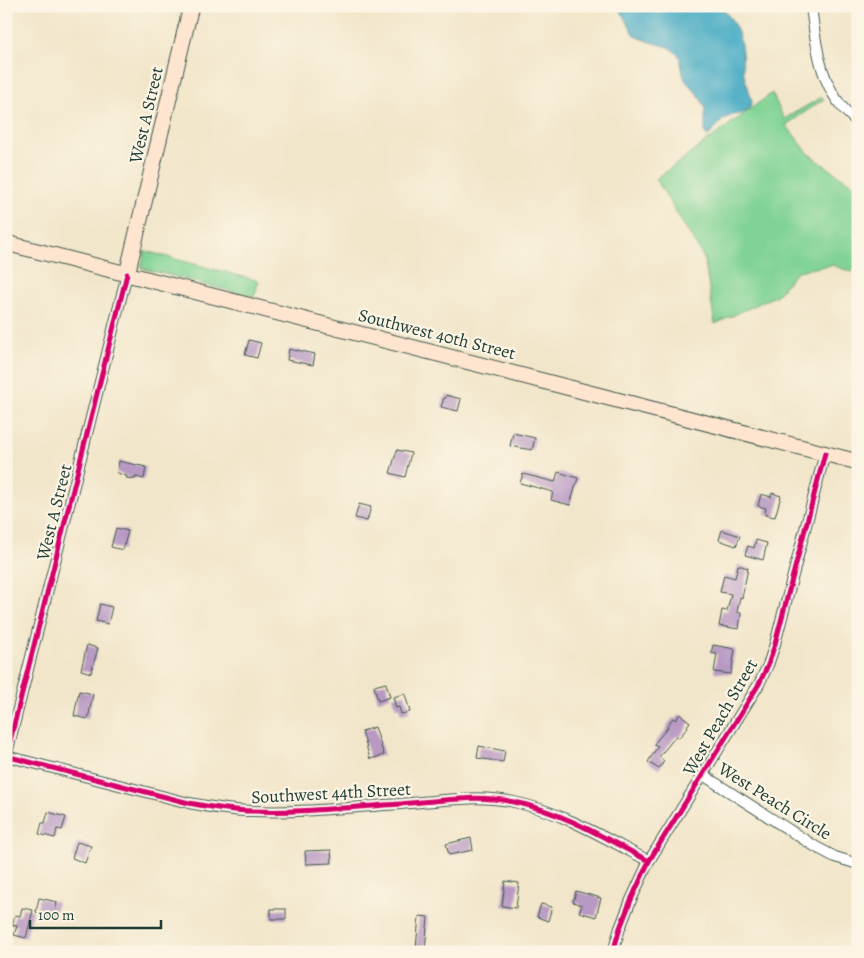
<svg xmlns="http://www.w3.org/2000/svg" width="864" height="958" font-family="Alegreya,serif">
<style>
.green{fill:#81d395;stroke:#508864}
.water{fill:#44aac4;stroke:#32747c}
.building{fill:#b899c3}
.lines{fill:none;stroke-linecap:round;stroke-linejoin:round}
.minor-casing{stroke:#3f564a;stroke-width:12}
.secondary-casing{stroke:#3f564a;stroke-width:17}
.minor{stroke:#fff;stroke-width:10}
.secondary{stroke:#fde5d0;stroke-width:15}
.cycleway-casing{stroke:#fcf5e5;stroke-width:8}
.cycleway{stroke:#d6006c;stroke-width:5}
.labels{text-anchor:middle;stroke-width:4.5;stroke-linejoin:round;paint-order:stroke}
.street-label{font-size:18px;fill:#1f3d34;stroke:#fcf5e5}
</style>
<rect width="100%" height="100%" fill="#fcf5e5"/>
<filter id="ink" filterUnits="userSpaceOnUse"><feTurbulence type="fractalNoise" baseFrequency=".02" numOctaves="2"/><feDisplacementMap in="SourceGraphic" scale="10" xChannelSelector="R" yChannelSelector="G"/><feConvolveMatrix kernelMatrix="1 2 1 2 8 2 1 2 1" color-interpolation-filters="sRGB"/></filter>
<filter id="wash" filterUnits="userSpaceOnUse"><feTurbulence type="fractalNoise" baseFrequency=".0096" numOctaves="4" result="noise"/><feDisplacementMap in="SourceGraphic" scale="20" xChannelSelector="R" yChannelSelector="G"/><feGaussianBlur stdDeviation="1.12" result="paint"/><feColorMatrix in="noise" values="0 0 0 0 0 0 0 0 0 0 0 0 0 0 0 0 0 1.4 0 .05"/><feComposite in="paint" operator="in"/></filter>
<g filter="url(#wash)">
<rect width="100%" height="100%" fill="#f2e6ca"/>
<!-- green -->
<g class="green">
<polygon points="772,93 784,119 822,97 824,99 786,125 809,154 838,175 858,187 858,261 852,272 832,265 797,271 777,295 715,324 704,258 656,179"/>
<polygon points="145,251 259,281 254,297 141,268"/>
</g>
<!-- water -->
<path class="water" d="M616 6H720C734 20 740 32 742 52 743 57 742 62 743 68 744 80 750 90 752 102 748 117 736 112 726 118 718 123 715 131 708 136L705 134V107L699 96 685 80 683 74 680 57 674 51 668 47 648 41 635 36 622 13Z"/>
<g id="blocks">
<!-- building -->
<g class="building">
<polygon points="249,340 261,343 257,358 245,355"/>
<polygon points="289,349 297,351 297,350 315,354 313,365 287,360"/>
<polygon points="446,395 461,399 458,411 441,407 444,398 446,398"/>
<polygon points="513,433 535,438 532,450 510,446"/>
<polygon points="397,450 411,453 405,477 390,473"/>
<polygon points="119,461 146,467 144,479 136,477 135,479 126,478 127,476 117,473"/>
<polygon points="558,472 578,478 570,505 551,500 553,492 520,483 523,474 555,482"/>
<polygon points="772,493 781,496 775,517 765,515 766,508 758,506 761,494 771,497"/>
<polygon points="359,504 371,507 367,521 355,518"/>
<polygon points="116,528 128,531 123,550 111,547"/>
<polygon points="722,530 740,536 736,546 719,540"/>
<polygon points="756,540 767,543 763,560 745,555 748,546 754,548"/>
<polygon points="738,565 748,568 742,598 740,597 737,612 741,613 739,629 719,626 722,610 727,611 731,594 720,592 724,575 735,578"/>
<polygon points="100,604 112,607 108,624 96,621"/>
<polygon points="87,645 98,648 91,673 81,670"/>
<polygon points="713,645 735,649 731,674 714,672 717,654 711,653"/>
<polygon points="386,683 390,697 378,701 374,686"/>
<polygon points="79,691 93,694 88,719 74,716"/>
<polygon points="405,694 410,712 401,714 399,707 396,708 393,697"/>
<polygon points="680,714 690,722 687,726 688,727 679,738 676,736 659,757 664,761 659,769 648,762 658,746 654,744 668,727 667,726 673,718 676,720"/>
<polygon points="375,727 384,755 370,759 362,731"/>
<polygon points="479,746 505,751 503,762 477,758"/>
<polygon points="48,812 66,817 62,830 57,829 55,838 39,834 42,823 45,823"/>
<polygon points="471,838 473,850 449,855 446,844"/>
<polygon points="77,842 91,846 85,863 72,858"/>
<polygon points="331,850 332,863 306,864 305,851"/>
<polygon points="505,881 519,883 516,908 502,906"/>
<polygon points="576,891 601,898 596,917 579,912 582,905 573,902"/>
<polygon points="39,898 57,902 54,917 36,912"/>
<polygon points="541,904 552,907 548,921 537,917"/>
<polygon points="22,908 33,910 26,938 14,935 17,926 12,925 15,915 20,916"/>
<rect x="271" y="909" width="15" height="10"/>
<polygon points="419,916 428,917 425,950 416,948"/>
</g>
</g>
</g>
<g filter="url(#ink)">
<use href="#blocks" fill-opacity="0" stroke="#3f564a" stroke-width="1"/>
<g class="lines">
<defs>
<g id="minor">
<path d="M811 6C816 48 821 95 858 122"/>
<path d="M6 756 189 803C210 807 231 811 253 811 302 813 352 807 401 804 438 801 477 794 514 802 563 812 606 839 649 861"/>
<polyline points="6,757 127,274"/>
<polyline points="703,775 816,847 835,857 858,864"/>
<polyline points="613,952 620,928 631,900 649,861 759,684 768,665 775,644 825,453"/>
</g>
<g id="secondary">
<polyline points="6,243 858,462"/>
<polyline points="127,274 191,6"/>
</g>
</defs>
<!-- minor casing -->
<use href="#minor" class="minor-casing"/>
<!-- secondary casing -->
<use href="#secondary" class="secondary-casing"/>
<!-- minor -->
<use href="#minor" class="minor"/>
<!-- secondary -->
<use href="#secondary" class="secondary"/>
<defs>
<g id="cycleway">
<path d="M6 756 189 803C210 807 231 811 253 811 302 813 352 807 401 804 438 801 477 794 514 802 563 812 606 839 649 861"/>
<polyline points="6,757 127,274"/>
<polyline points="613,952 620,928 631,900 649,861 759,684 768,665 775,644 825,453"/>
</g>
</defs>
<!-- cycleway casing -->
<use href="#cycleway" class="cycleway-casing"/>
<!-- cycleway -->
<use href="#cycleway" class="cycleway"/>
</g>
</g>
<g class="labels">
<!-- street labels -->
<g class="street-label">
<text transform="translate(146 115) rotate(-77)" y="6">West A Street</text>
<text transform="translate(437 334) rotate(14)" y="6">Southwest 40th Street</text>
<text transform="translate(54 512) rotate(-76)" y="6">West A Street</text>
<text transform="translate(720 717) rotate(-60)" y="6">West Peach Street</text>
<text transform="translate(331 793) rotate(-3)" y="6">Southwest 44th Street</text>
<text transform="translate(775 801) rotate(32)" y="6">West Peach Circle</text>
</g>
</g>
<!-- margin -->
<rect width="864" height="958" fill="none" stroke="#fcf5e5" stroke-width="25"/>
<!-- scale -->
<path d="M30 920v8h131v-8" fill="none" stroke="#1f3d34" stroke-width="2.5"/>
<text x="38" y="920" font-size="15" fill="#1f3d34" stroke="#fcf5e5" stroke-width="4" paint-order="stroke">100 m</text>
</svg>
